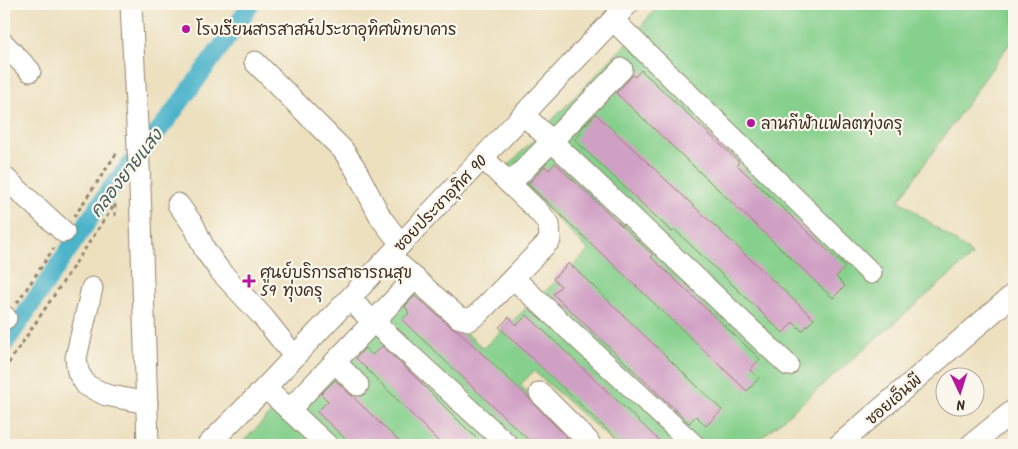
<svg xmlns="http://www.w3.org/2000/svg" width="1018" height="449" font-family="Kalam,'Playpen Sans Thai',sans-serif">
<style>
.green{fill:#86d08d;stroke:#607d56}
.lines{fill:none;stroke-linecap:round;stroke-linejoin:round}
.canal{stroke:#4bb3ca;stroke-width:18}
.building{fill:#d09fc4}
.minor-casing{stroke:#94856e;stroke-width:23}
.path{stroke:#94856e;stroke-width:3;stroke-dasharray:4 4;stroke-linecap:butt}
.minor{stroke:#fff;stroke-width:21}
.poi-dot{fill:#b5179e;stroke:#fbf7ec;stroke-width:2}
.labels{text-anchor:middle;stroke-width:4.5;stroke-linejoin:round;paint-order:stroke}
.poi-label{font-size:16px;fill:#3b2a1e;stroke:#fbf7ec;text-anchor:start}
.street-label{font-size:16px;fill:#3b2a1e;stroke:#fbf7ec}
.water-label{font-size:18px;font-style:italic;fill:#415a5a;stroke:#fbf7ec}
</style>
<rect width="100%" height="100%" fill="#fbf7ec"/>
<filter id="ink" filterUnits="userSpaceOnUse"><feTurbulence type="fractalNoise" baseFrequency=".02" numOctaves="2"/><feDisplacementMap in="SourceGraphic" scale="10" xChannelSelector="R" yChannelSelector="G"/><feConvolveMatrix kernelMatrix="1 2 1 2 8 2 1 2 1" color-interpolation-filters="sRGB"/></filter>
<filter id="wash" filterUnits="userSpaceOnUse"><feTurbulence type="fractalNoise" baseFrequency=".0096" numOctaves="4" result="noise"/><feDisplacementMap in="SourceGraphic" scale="20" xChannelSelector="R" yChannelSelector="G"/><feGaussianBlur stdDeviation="1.12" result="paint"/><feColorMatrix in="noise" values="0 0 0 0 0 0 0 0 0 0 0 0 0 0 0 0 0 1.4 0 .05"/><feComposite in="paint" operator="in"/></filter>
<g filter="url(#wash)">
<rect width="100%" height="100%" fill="#ece0bf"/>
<!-- green -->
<polygon class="green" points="660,4 1014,4 1014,37 899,200 967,250 972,256 753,445 617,445 534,371 520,385 575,439 570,445 240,445 274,410 284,420 417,290 483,348 589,251 507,167 623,47"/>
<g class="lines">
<!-- canal -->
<polyline class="canal" points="4,345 110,189 168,119 234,29 251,4"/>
</g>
<g id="blocks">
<!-- building -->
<g class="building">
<polygon points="641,70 739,162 737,165 845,267 836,277 845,286 833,298 616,93 633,75 635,77"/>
<polygon points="596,114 814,319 802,331 793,322 783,333 675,230 672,232 575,140 581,133 579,131"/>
<polygon points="555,163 653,255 651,257 760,359 750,370 759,378 747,391 528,184 545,166 549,170"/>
<polygon points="569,263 722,410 706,426 696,416 689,423 553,294 561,286 553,279"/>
<polygon points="415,296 450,326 457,330 528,397 568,439 562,445 534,445 402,320 409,313 405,306"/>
<polygon points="527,315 664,445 623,445 499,327 509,317 517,325"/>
<polygon points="382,346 408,370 483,445 442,445 356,358 365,348 372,355"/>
<polygon points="335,380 352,396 403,445 352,445 317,412 328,401 321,394"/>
</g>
</g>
</g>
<g filter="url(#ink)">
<use href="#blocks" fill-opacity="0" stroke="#94856e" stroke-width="1"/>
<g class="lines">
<defs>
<g id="minor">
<polyline points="131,4 140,187 148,445"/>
<polyline points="613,20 871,273"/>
<polyline points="4,44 30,71"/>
<polyline points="255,62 343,150 355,168 381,218 401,244"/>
<polyline points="524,115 788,365"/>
<polyline points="4,177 64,232"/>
<polyline points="510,184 622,69"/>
<polyline points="178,204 194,226 205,250 220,271 263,317 295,357"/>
<polyline points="390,256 458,317 469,320 478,314 550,240 549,224 539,212 483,158"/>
<polyline points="513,278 694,445"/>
<polyline points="92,288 76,358 78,372 86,385 106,395 147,403"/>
<polyline points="349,299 508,445"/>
<polyline points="4,316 6,318"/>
<polyline points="335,362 358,385"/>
<polyline points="266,388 327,445"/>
<polyline points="540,393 588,441 590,445"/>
<polyline points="289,410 415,278"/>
<polyline points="208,445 260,393 628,4"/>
<polyline points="839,445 1014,294"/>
<polyline points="971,445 1014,410"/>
</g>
</defs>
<!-- minor casing -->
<use href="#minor" class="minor-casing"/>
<!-- path -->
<g class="path">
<polyline points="74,217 118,151"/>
<polyline points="17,303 54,248"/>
<polyline points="4,370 115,204 115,217"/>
</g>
<!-- minor -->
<use href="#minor" class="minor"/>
</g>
</g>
<!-- markers -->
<g class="poi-dot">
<circle cx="186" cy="29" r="5"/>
<circle cx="751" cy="123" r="5"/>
<path d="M246.5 273.5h5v5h5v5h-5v5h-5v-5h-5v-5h5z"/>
</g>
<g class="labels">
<!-- poi labels -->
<g class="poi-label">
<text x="196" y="35">โรงเรียนสารสาสน์ประชาอุทิศพิทยาคาร</text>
<text x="761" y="129">ลานกีฬาแฟลตทุ่งครุ</text>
<text x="260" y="278">ศูนย์บริการสาธารณสุข<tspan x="260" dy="18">59 ทุ่งครุ</tspan></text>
</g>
<!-- street labels -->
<g class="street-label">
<text transform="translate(440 203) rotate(-46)" y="6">ซอยประชาอุทิศ 90</text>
<text transform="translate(893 399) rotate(-41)" y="6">ซอยเอ็นพี</text>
</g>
<!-- water labels -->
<g class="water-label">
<text transform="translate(126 173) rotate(-52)" y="6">คลองยายแสง</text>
</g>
</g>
<!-- margin -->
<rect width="1018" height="449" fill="none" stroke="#fbf7ec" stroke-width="20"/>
<!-- north arrow -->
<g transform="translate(960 392) rotate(176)"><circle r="24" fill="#fbf7ec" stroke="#aea59a"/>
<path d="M0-4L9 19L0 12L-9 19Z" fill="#b5179e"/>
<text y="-8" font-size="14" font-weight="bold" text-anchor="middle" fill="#3b2a1e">N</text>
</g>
</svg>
